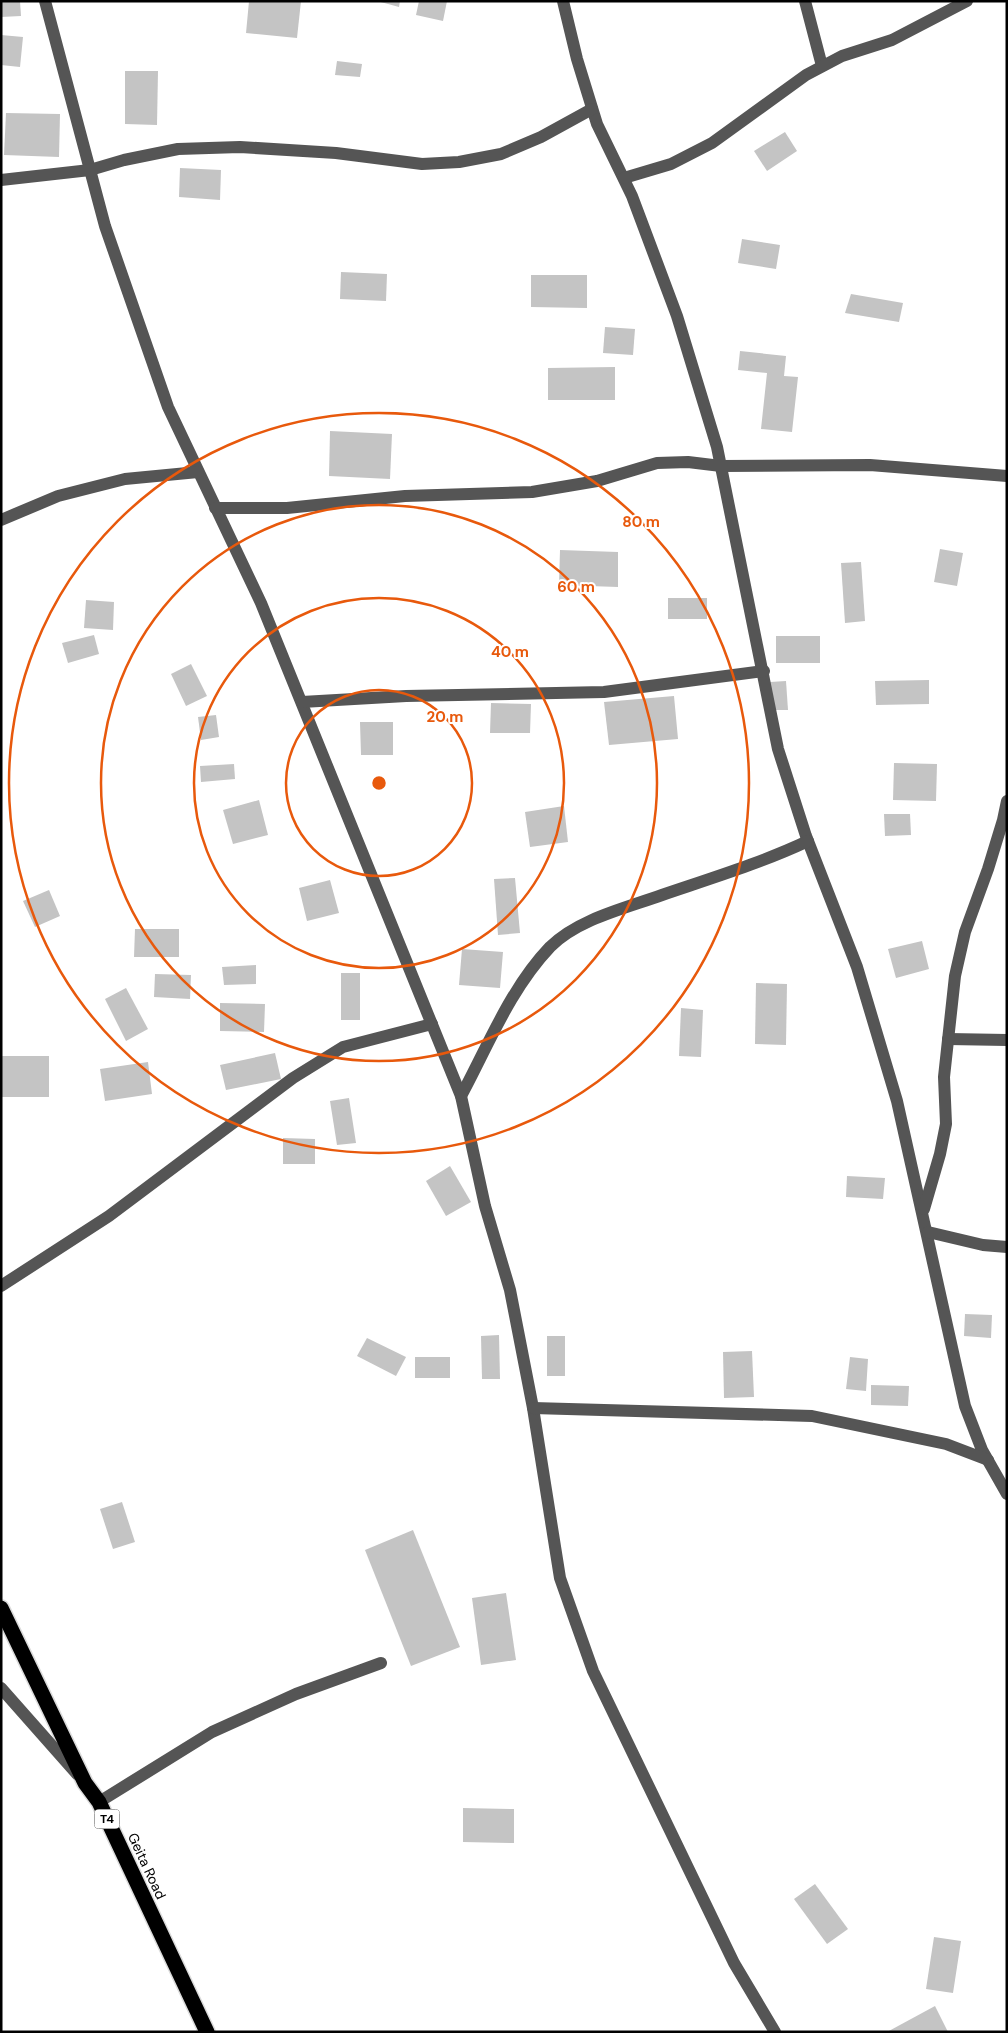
<svg xmlns="http://www.w3.org/2000/svg" width="1008" height="2033" font-family="'DM Sans',sans-serif">
<style>
.building{fill:#c4c4c4}
.lines{fill:none;stroke-linecap:round;stroke-linejoin:round}
.highway-casing{stroke:#dbdbdb;stroke-width:18}
.minor{stroke:#555;stroke-width:12}
.highway{stroke:#000;stroke-width:15}
.ring{fill:none;stroke:#e8590c;stroke-width:2.5}
.labels{text-anchor:middle;stroke-width:4;stroke-linejoin:round;paint-order:stroke}
.shield{fill:#fff;stroke:#4c4c4c;stroke-width:1}
.shield-label{font-size:12px;font-weight:bold;fill:#000}
.street-label{font-size:14px;fill:#000;stroke:#fff}
.centre{fill:#e8590c;stroke:#fff;stroke-width:2.5}
.ring-label{font-size:15px;text-anchor:middle;font-weight:bold;fill:#e8590c;stroke:#fff;stroke-width:4;stroke-linejoin:round;paint-order:stroke}
</style>
<rect width="100%" height="100%" fill="#fff"/>
<!-- building -->
<g class="building">
<polygon points="1,1 20,1 21,16 1,17"/>
<polygon points="249,1 301,1 297,38 246,33"/>
<polygon points="377,1 400,1 399,7"/>
<polygon points="419,1 447,1 443,21 416,15"/>
<polygon points="1,35 23,37 20,67 1,65"/>
<polygon points="337,61 362,64 360,77 335,75"/>
<polygon points="125,71 158,71 157,125 125,124"/>
<polygon points="6,113 60,114 59,157 4,155"/>
<polygon points="785,132 797,151 767,171 754,151"/>
<polygon points="180,168 221,170 220,200 179,197"/>
<polygon points="742,239 780,245 776,269 738,263"/>
<polygon points="341,272 387,274 386,301 340,299"/>
<polygon points="531,275 587,275 587,308 531,307"/>
<polygon points="851,294 903,303 899,322 845,313"/>
<polygon points="605,327 635,329 633,355 603,353"/>
<polygon points="740,351 786,356 784,376 798,377 792,432 761,429 767,373 738,370"/>
<polygon points="615,367 615,400 548,400 548,368"/>
<polygon points="330,431 392,434 390,479 329,476"/>
<polygon points="940,549 963,553 957,586 934,582"/>
<polygon points="560,550 618,552 618,587 559,585"/>
<polygon points="861,562 865,621 845,623 841,563"/>
<rect x="668" y="598" width="39" height="21"/>
<polygon points="86,600 114,602 113,630 84,628"/>
<polygon points="94,635 99,654 68,663 62,643"/>
<rect x="776" y="636" width="44" height="27"/>
<polygon points="191,664 207,696 186,706 171,674"/>
<polygon points="929,680 929,704 876,705 875,681"/>
<polygon points="786,681 788,710 771,710 770,682"/>
<polygon points="674,696 678,739 609,745 604,702"/>
<polygon points="491,703 531,704 530,733 490,733"/>
<polygon points="216,715 219,737 201,740 198,717"/>
<polygon points="360,722 393,722 393,755 361,755"/>
<polygon points="894,763 937,764 936,801 893,800"/>
<polygon points="234,764 235,779 201,782 200,766"/>
<polygon points="259,800 268,835 233,844 223,810"/>
<polygon points="564,806 568,842 530,847 525,812"/>
<polygon points="884,814 910,814 911,835 885,836"/>
<polygon points="515,878 520,933 498,935 494,879"/>
<polygon points="330,880 339,913 307,921 299,888"/>
<polygon points="49,890 60,916 35,927 23,901"/>
<polygon points="135,929 179,929 179,957 134,957"/>
<polygon points="922,941 929,969 896,978 888,949"/>
<polygon points="462,949 503,952 500,988 459,985"/>
<polygon points="256,965 256,984 224,985 222,967"/>
<rect x="341" y="973" width="19" height="47"/>
<polygon points="155,974 191,975 190,999 154,997"/>
<polygon points="756,983 787,984 786,1045 755,1044"/>
<polygon points="126,988 148,1029 126,1041 105,999"/>
<polygon points="220,1003 265,1004 264,1032 220,1031"/>
<polygon points="681,1008 703,1010 701,1057 679,1056"/>
<polygon points="275,1053 281,1079 226,1090 220,1065"/>
<rect x="1" y="1056" width="48" height="41"/>
<polygon points="148,1062 152,1094 105,1101 100,1069"/>
<polygon points="349,1098 356,1143 337,1145 330,1101"/>
<polygon points="283,1138 315,1139 315,1164 283,1164"/>
<polygon points="450,1166 471,1202 446,1216 426,1181"/>
<polygon points="847,1176 885,1178 883,1199 846,1197"/>
<polygon points="965,1314 992,1315 991,1338 964,1336"/>
<polygon points="499,1335 500,1379 482,1379 481,1336"/>
<rect x="547" y="1336" width="18" height="40"/>
<polygon points="367,1338 406,1357 396,1376 357,1356"/>
<polygon points="752,1351 754,1397 724,1398 723,1352"/>
<rect x="415" y="1357" width="35" height="21"/>
<polygon points="850,1357 868,1359 866,1391 846,1389"/>
<polygon points="871,1385 909,1386 908,1406 871,1405"/>
<polygon points="122,1502 135,1542 113,1549 100,1509"/>
<polygon points="413,1530 460,1647 411,1666 365,1550"/>
<polygon points="506,1593 516,1660 481,1665 472,1598"/>
<polygon points="463,1808 514,1809 514,1843 463,1842"/>
<polygon points="815,1884 848,1929 827,1944 794,1899"/>
<polygon points="934,1937 961,1941 953,1993 926,1989"/>
<polygon points="935,2006 948,2032 887,2032"/>
</g>
<g class="lines">
<defs>
<polyline id="highway" points="1,1608 85,1783 99,1802 207,2032"/>
</defs>
<!-- highway casing -->
<use href="#highway" class="highway-casing"/>
<!-- minor -->
<g class="minor">
<polyline points="45,1 105,226 168,407 261,603 461,1096 485,1206 510,1290 533,1408 560,1578 593,1671 734,1963 775,2032"/>
<polyline points="563,1 577,59 597,124 632,196 677,316 717,447 778,749 806,836 857,967 897,1101 965,1406 982,1450 1007,1494"/>
<polyline points="805,1 822,66"/>
<polyline points="624,178 671,164 712,143 806,75 842,56 892,40 967,1"/>
<polyline points="1,180 90,170 124,160 178,149 240,147 336,153 422,164 459,162 501,154 541,137 592,109"/>
<polyline points="215,508 287,508 405,496 532,492 597,481 657,463 688,462 721,466 870,465 1007,476"/>
<polyline points="1,520 58,496 125,479 198,472"/>
<polyline points="302,702 406,696 604,692 764,671"/>
<polyline points="948,1039 1007,1040"/>
<path d="M461 1096C488 1046 510 989 550 947 578 919 626 908 662 895 712 878 761 863 808 841"/>
<polyline points="924,1209 940,1154 946,1124 944,1077 955,976 965,932 988,869 1003,820 1007,801"/>
<polyline points="928,1232 983,1245 1007,1247"/>
<polyline points="1,1286 109,1216 293,1078 343,1047 432,1024"/>
<polyline points="533,1408 812,1416 946,1444 988,1460"/>
<polyline points="1,1688 77,1774"/>
<polyline points="99,1802 212,1732 296,1694 381,1663"/>
</g>
<!-- highway -->
<use href="#highway" class="highway"/>
</g>
<!-- distance rings -->
<g class="ring">
<circle cx="379" cy="783" r="93"/>
<circle cx="379" cy="783" r="185"/>
<circle cx="379" cy="783" r="278"/>
<circle cx="379" cy="783" r="370"/>
</g>
<g class="labels">
<!-- shield labels -->
<rect class="shield" x="94.5" y="1809.5" width="25" height="19" rx="4"/>
<g class="shield-label">
<text x="107" y="1823">T4</text>
</g>
<!-- street labels -->
<g class="street-label">
<text transform="translate(147 1866) rotate(65)" y="5">Geita Road</text>
</g>
</g>
<circle cx="379" cy="783" r="8" class="centre"/>
<g class="ring-label">
<text x="641" y="527">80 m</text>
<text x="576" y="592">60 m</text>
<text x="510" y="657">40 m</text>
<text x="445" y="722">20 m</text>
</g>
<!-- border -->
<rect width="1008" height="2033" fill="none" stroke="#000000" stroke-width="5"/>
</svg>
